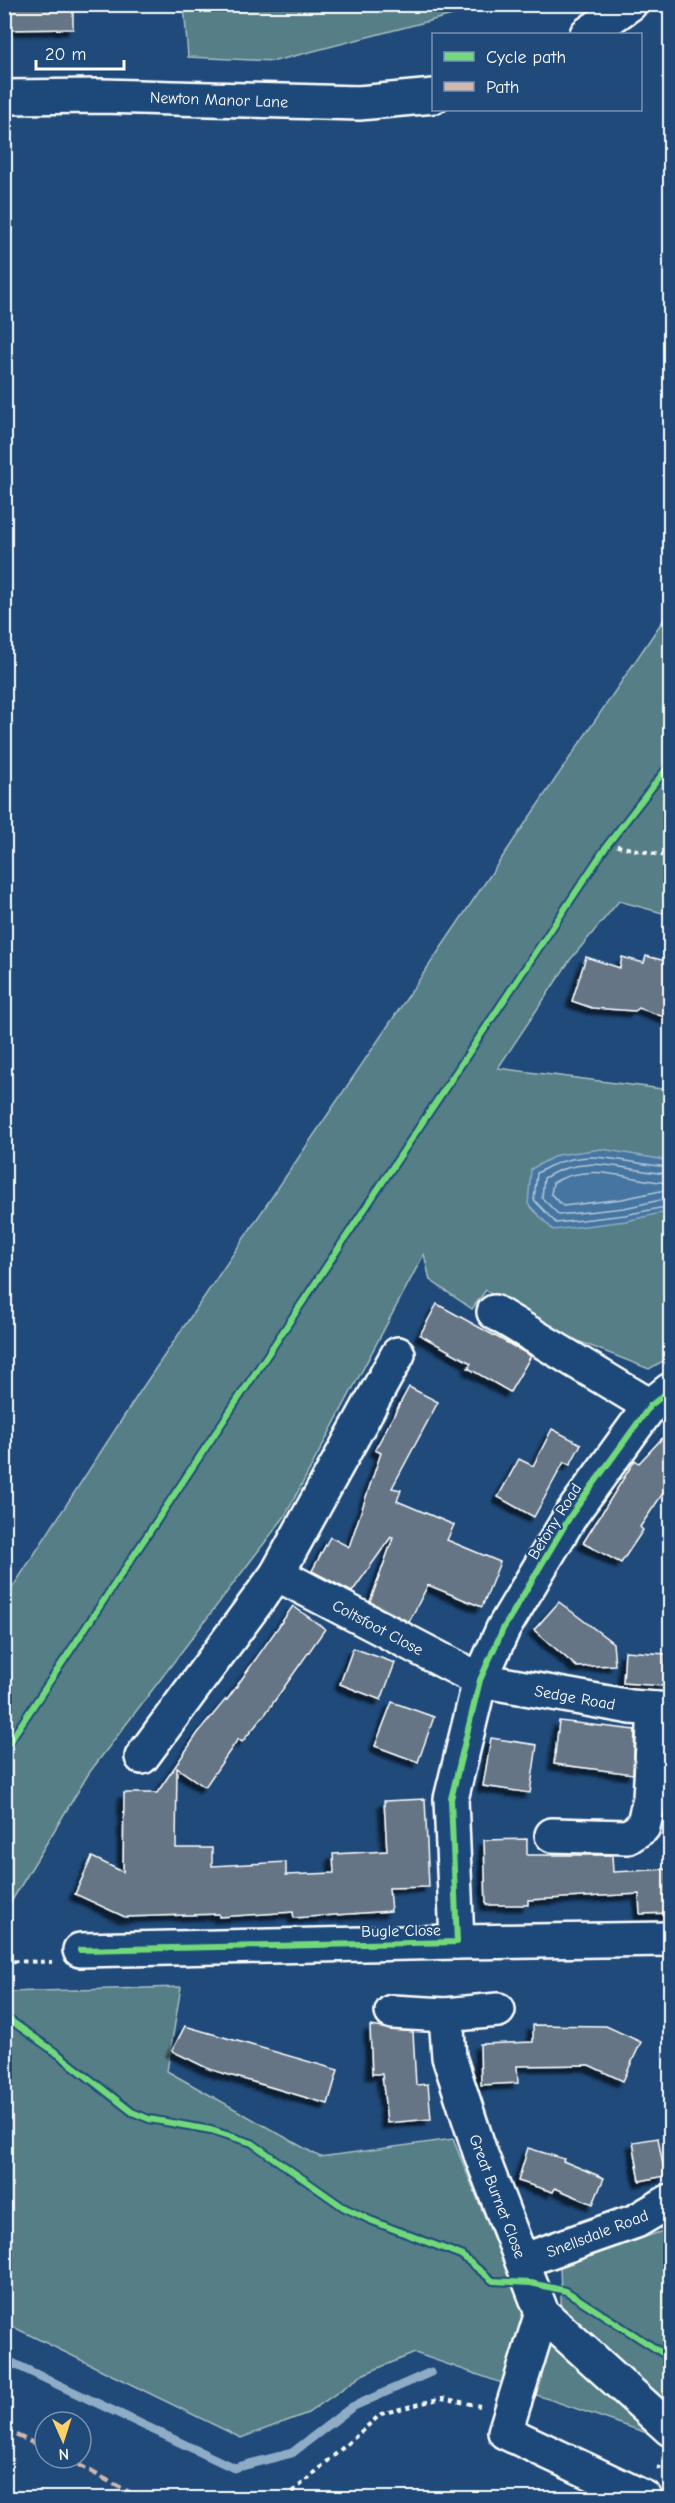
<svg xmlns="http://www.w3.org/2000/svg" width="675" height="2503" font-family="'Comic Neue',sans-serif">
<style>
.green{fill:#557e86;stroke:#aabec2;stroke-width:1.5}
.water{fill:#4474a0;stroke:#8facc6;stroke-width:1.5}
.lines{fill:none;stroke-linecap:round;stroke-linejoin:round}
.shore{stroke:#b4c7d9;stroke-width:1.5}
.stream{stroke:#8facc6;stroke-width:9}
.building{fill:#657585;stroke:#fff;stroke-width:1.5;filter:url(#shadow)}
.minor-casing{stroke:#fff;stroke-width:38}
.path{stroke:#fff;stroke-width:4;stroke-dasharray:4.5 4.5;stroke-linecap:butt}
.minor{stroke:#1f4a7a;stroke-width:33}
.quiet{stroke:#d1b7ad;stroke-width:4.5;stroke-dasharray:9 4.5;stroke-linecap:butt}
.cycleway-casing{stroke:#1f4a7a;stroke-width:10}
.cycleway{stroke:#71d979;stroke-width:6}
.labels{text-anchor:middle;stroke-width:4.5;stroke-linejoin:round;paint-order:stroke}
.street-label{font-size:16px;fill:#fff;stroke:#1f4a7a}
</style>
<defs>
<filter id="shadow"><feDropShadow dx="-5.5" dy="5.5" stdDeviation="1.5" flood-color="#0009"/></filter>
</defs>
<rect width="100%" height="100%" fill="#1f4a7a"/>
<filter id="ink" filterUnits="userSpaceOnUse"><feTurbulence type="fractalNoise" baseFrequency=".0167" numOctaves="2"/><feDisplacementMap in="SourceGraphic" scale="12" xChannelSelector="R" yChannelSelector="G"/><feConvolveMatrix kernelMatrix="1 2 1 2 8 2 1 2 1" color-interpolation-filters="sRGB"/></filter>
<g filter="url(#ink)">
<!-- green -->
<g class="green">
<polygon points="184,5 185,4 491,5 275,61 188,57"/>
<polygon points="670,610 670,915 619,901 570,960 498,1068 670,1090 670,1357 649,1369 522,1319 486,1290 472,1309 430,1280 424,1254 285,1516 89,1773 5,1912 5,1599 143,1387"/>
<polygon points="181,1987 167,2071 320,2157 453,2139 530,2327 562,2325 560,2266 666,2230 670,2237 670,2441 415,2353 364,2374 308,2413 241,2438 5,2323 4,1992"/>
</g>
<!-- water -->
<polygon class="water" points="602,1149 670,1161 670,1211 626,1221 553,1230 528,1204 531,1169 557,1155"/>
<g class="lines">
<!-- shore -->
<g class="shore">
<path d="M670 1167C620 1164 585 1143 537 1173L534 1200 556 1223 625 1215 670 1206"/>
<path d="M670 1174C626 1172 587 1151 544 1178L542 1198 559 1215 624 1208 670 1198"/>
<path d="M670 1183C634 1182 590 1160 553 1183L551 1194 563 1206 622 1199 670 1189"/>
</g>
<!-- stream -->
<polyline class="stream" points="4,2359 234,2468 292,2453 352,2407 431,2372"/>
</g>
<!-- building -->
<g class="building">
<polygon points="4,4 73,4 73,29 4,30"/>
<polygon points="646,956 670,962 670,1019 639,1008 635,1011 592,1008 572,1001 586,957 620,968 622,957 644,963"/>
<polygon points="437,1304 531,1356 510,1392 468,1368 471,1363 420,1335"/>
<polygon points="409,1387 438,1402 392,1488 401,1490 397,1501 454,1525 447,1540 500,1562 482,1607 428,1585 409,1622 370,1602 393,1538 391,1537 352,1592 312,1571 330,1537 349,1547 381,1453 375,1450"/>
<polygon points="552,1429 581,1444 570,1465 564,1462 534,1517 498,1497 519,1459 533,1466"/>
<polygon points="670,1430 670,1483 640,1527 643,1530 621,1563 583,1543 635,1460 639,1463"/>
<polygon points="559,1602 613,1643 615,1665 577,1667 534,1630"/>
<polygon points="293,1606 325,1629 266,1713 242,1742 238,1739 205,1787 177,1768 176,1848 212,1848 212,1866 286,1862 286,1875 334,1873 333,1854 387,1851 384,1801 425,1799 429,1887 389,1888 391,1911 294,1918 293,1912 219,1917 219,1914 125,1917 75,1894 92,1857 123,1872 124,1793 157,1793 198,1733 226,1699 227,1700"/>
<polygon points="353,1648 395,1663 381,1700 340,1684"/>
<polygon points="625,1651 666,1654 663,1686 623,1683"/>
<polygon points="392,1702 434,1717 418,1762 375,1746"/>
<polygon points="559,1721 635,1730 633,1774 554,1764"/>
<polygon points="491,1738 537,1745 530,1793 483,1786"/>
<polygon points="527,1839 527,1855 612,1855 613,1872 670,1869 670,1913 640,1914 639,1894 528,1900 528,1905 486,1905 484,1840"/>
<polygon points="533,2025 606,2026 641,2042 623,2081 589,2065 517,2066 518,2083 481,2085 480,2044 533,2042"/>
<polygon points="185,2026 338,2070 328,2104 209,2069 172,2051"/>
<polygon points="370,2026 413,2032 416,2085 428,2084 431,2119 387,2123 382,2074 372,2074"/>
<polygon points="658,2138 665,2176 640,2181 633,2142"/>
<polygon points="528,2148 564,2159 563,2161 604,2178 593,2204 555,2188 553,2192 518,2181"/>
</g>
<g class="lines">
<defs>
<g id="minor">
<polyline points="587,34 630,4"/>
<polyline points="4,97 102,96 359,103 434,96"/>
<polyline points="494,1312 650,1406"/>
<polyline points="277,1574 480,1680 631,1707 670,1710"/>
<polyline points="142,1757 277,1574 398,1354"/>
<polyline points="552,1835 628,1837 643,1827 650,1798 655,1709"/>
<polyline points="457,1942 670,1939"/>
<polyline points="80,1950 457,1942 451,1799 480,1680 503,1629 571,1515 650,1406 670,1390"/>
<polyline points="392,2012 446,2015 498,2010"/>
<polyline points="446,2015 449,2057 480,2152 542,2313 670,2429"/>
<polyline points="522,2261 636,2221 670,2201"/>
<polyline points="542,2313 505,2432 645,2498"/>
</g>
</defs>
<!-- minor casing -->
<use href="#minor" class="minor-casing"/>
<!-- path -->
<g class="path">
<polyline points="608,844 670,857"/>
<polyline points="4,1961 52,1962"/>
<polyline points="657,2467 670,2471"/>
<polyline points="286,2498 381,2414 442,2398 480,2406"/>
</g>
<!-- minor -->
<use href="#minor" class="minor"/>
<!-- quiet -->
<g class="quiet">
<polyline points="4,2430 45,2448"/>
<polyline points="66,2458 140,2498"/>
</g>
<defs>
<g id="cycleway">
<polyline points="4,1750 608,844 670,764"/>
<polyline points="80,1950 457,1942 451,1799 480,1680 503,1629 571,1515 650,1406 670,1390"/>
<polyline points="4,2016 58,2054 132,2112 149,2119 211,2130 252,2143 343,2207 370,2220 461,2255 493,2281 531,2283 566,2291 670,2358"/>
</g>
</defs>
<!-- cycleway casing -->
<use href="#cycleway" class="cycleway-casing"/>
<!-- cycleway -->
<use href="#cycleway" class="cycleway"/>
</g>
</g>
<g class="labels">
<!-- street labels -->
<g class="street-label">
<text transform="translate(219 99) rotate(2)" y="6">Newton Manor Lane</text>
<text transform="translate(554 1521) rotate(-58)" y="6">Betony Road</text>
<text transform="translate(378 1627) rotate(28)" y="6">Coltsfoot Close</text>
<text transform="translate(575 1697) rotate(10)" y="6">Sedge Road</text>
<text transform="translate(401 1930) rotate(-1)" y="6">Bugle Close</text>
<text transform="translate(498 2196) rotate(69)" y="6">Great Burnet Close</text>
<text transform="translate(597 2233) rotate(-21)" y="6">Snellsdale Road</text>
</g>
</g>
<!-- margin -->
<rect width="675" height="2503" fill="none" stroke="#1f4a7a" stroke-width="24"/>
<rect x="12" y="12" width="651" height="2479" fill="none" stroke="#fff" stroke-width="2" filter="url(#ink)"/>
<!-- legend -->
<rect x="432" y="33" width="210" height="78" fill="#1f4a7a" stroke="#7992af" stroke-width="1.5"/>
<rect x="444" y="52" width="30" height="9" fill="#71d979" stroke="#7992af" stroke-width="1.5"/>
<text x="486" y="63" font-size="18" fill="#ffffff">Cycle path</text>
<rect x="444" y="82" width="30" height="9" fill="#d1b7ad" stroke="#7992af" stroke-width="1.5"/>
<text x="486" y="93" font-size="18" fill="#ffffff">Path</text>
<!-- north arrow -->
<g transform="translate(63 2440) rotate(177)"><circle r="28" fill="#1f4a7a" stroke="#7992af" stroke-width="1.5"/>
<path d="M0-4.5L10 22L0 15L-10 22Z" fill="#ffd166"/>
<text y="-9" font-size="16" font-weight="bold" text-anchor="middle" fill="#ffffff">N</text>
</g>
<!-- scale -->
<path d="M36 60v9h88v-9" fill="none" stroke="#ffffff" stroke-width="3"/>
<text x="45" y="60" font-size="18" fill="#ffffff" stroke="#1f4a7a" stroke-width="4.5" paint-order="stroke">20 m</text>
</svg>
